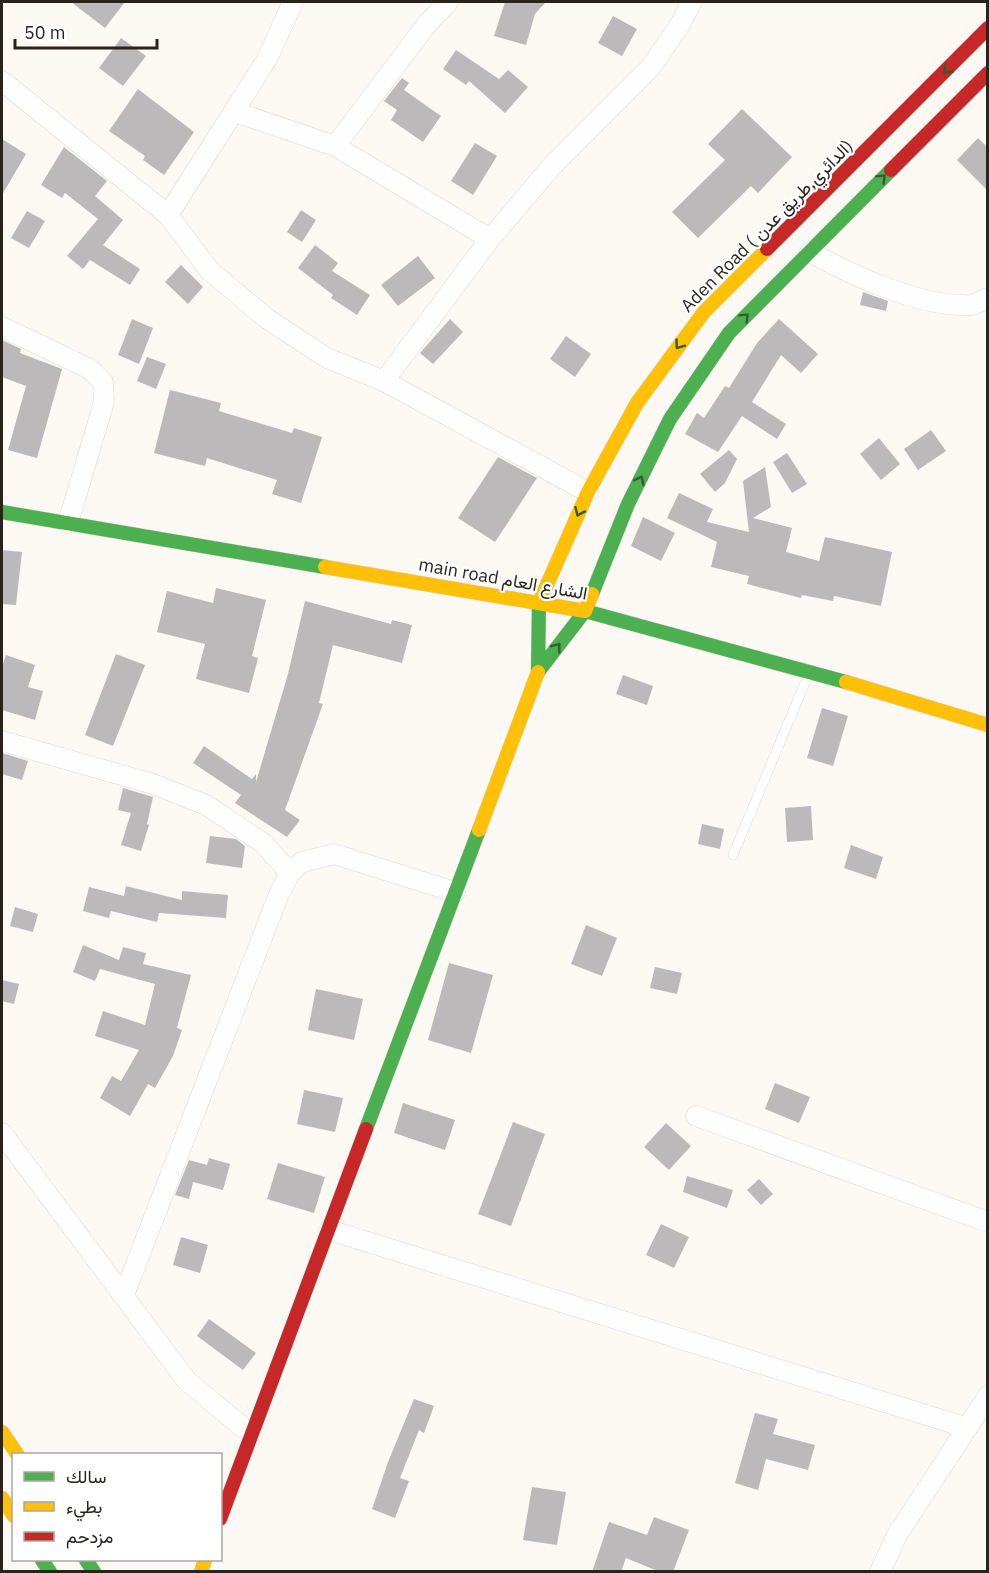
<svg xmlns="http://www.w3.org/2000/svg" width="989" height="1573" font-family="'IBM Plex Sans',Vazirmatn,sans-serif">
<style>
.building{fill:#bcb9bb}
.lines{fill:none;stroke-linecap:round;stroke-linejoin:round}
.lane-casing{stroke:#dbd7d0;stroke-width:10}
.street-casing{stroke:#dbd7d0;stroke-width:21}
.fast-casing{stroke:#dbd7d0;stroke-width:15}
.slow-casing{stroke:#dbd7d0;stroke-width:15}
.jam-casing{stroke:#dbd7d0;stroke-width:15}
.lane{stroke:#fffefe;stroke-width:9}
.street{stroke:#fffefe;stroke-width:20}
.fast{stroke:#4caf50;stroke-width:14}
.slow{stroke:#ffc107;stroke-width:14}
.jam{stroke:#c62828;stroke-width:14}
.oneway{stroke:#365b31}
.labels{text-anchor:middle;stroke-width:4.5;stroke-linejoin:round;paint-order:stroke}
.street-label{font-size:18px;fill:#28231c;stroke:#fff}
</style>
<rect width="100%" height="100%" fill="#fcf9f5"/>
<!-- building -->
<g class="building">
<polygon points="71,2 125,2 105,28"/>
<polygon points="505,2 546,2 535,14 526,45 494,36"/>
<polygon points="613,16 637,29 622,56 598,43"/>
<polygon points="121,38 146,56 123,86 99,68"/>
<polygon points="456,50 499,79 508,70 528,87 505,113 469,81 466,85 443,69"/>
<polygon points="402,78 409,83 404,90 441,116 423,142 391,120 397,110 384,101"/>
<polygon points="138,89 194,132 164,175 143,160 145,156 109,131"/>
<polygon points="742,109 792,157 758,193 751,186 698,238 672,212 725,160 708,144"/>
<polygon points="978,138 987,147 987,190 957,160"/>
<polygon points="2,139 26,154 2,195"/>
<polygon points="475,143 497,156 473,195 451,181"/>
<polygon points="64,147 107,181 95,196 123,220 103,245 140,269 130,285 90,260 83,269 67,256 98,219 65,193 62,198 41,185"/>
<polygon points="301,210 316,220 302,242 287,232"/>
<polygon points="27,211 45,221 29,248 11,238"/>
<polygon points="315,245 338,263 332,271 370,295 357,315 331,298 333,295 298,268"/>
<polygon points="418,256 435,278 398,306 381,285"/>
<polygon points="181,265 203,287 188,304 165,282"/>
<polygon points="863,292 888,301 886,311 860,305"/>
<polygon points="132,319 153,328 139,364 118,355"/>
<polygon points="450,319 463,332 433,364 420,353"/>
<polygon points="779,319 818,354 801,373 781,355 752,402 786,424 777,439 742,416 718,452 685,434 697,413 704,418 725,386 729,388 757,343"/>
<polygon points="566,336 591,354 575,377 550,359"/>
<polygon points="2,340 21,349 20,353 62,369 37,458 8,450 26,386 2,377"/>
<polygon points="147,357 166,364 156,389 137,381"/>
<polygon points="170,390 221,403 219,411 292,433 294,428 322,437 301,503 272,494 277,480 207,458 205,466 154,453"/>
<polygon points="931,430 946,451 918,470 904,449"/>
<polygon points="879,438 900,464 881,480 860,454"/>
<polygon points="729,450 737,459 725,483 715,492 700,474"/>
<polygon points="787,453 807,484 792,493 773,462"/>
<polygon points="498,457 537,478 495,542 458,518"/>
<polygon points="765,467 771,507 753,518 792,528 786,552 819,561 825,537 892,552 881,606 834,596 833,601 802,595 801,598 747,584 749,576 711,567 717,542 667,518 679,493 713,509 707,522 749,532 743,481"/>
<polygon points="643,517 675,533 661,561 631,546"/>
<polygon points="2,550 22,552 16,605 2,604"/>
<polygon points="216,588 266,600 252,656 258,658 249,693 196,679 205,644 157,632 167,591 213,603"/>
<polygon points="305,601 391,624 392,620 412,625 402,663 333,645 319,703 323,704 285,810 300,820 287,837 235,803 241,795 193,763 204,746 252,779 256,774 256,782 288,674"/>
<polygon points="116,654 145,665 113,746 85,735"/>
<polygon points="6,655 35,665 28,687 43,691 35,720 2,710 2,667"/>
<polygon points="623,675 653,686 647,705 616,694"/>
<polygon points="822,708 848,716 833,766 807,758"/>
<polygon points="2,753 28,761 22,780 2,774"/>
<polygon points="123,788 153,797 147,824 149,825 141,851 121,845 131,813 118,810"/>
<polygon points="811,806 813,840 787,842 785,808"/>
<polygon points="702,824 724,829 720,849 698,844"/>
<polygon points="210,836 236,839 245,846 242,868 206,863"/>
<polygon points="851,845 883,857 876,879 844,868"/>
<polygon points="126,886 182,900 182,891 228,895 226,918 159,913 157,922 111,911 109,918 83,911 89,887 124,896"/>
<polygon points="15,907 38,914 33,932 10,926"/>
<polygon points="586,925 617,938 602,976 571,964"/>
<polygon points="83,945 119,960 123,947 146,953 143,964 191,975 177,1028 182,1030 173,1056 155,1088 148,1084 130,1116 100,1098 112,1076 121,1081 139,1050 95,1036 103,1011 145,1025 155,984 100,969 95,981 73,972"/>
<polygon points="449,963 493,975 471,1053 428,1040"/>
<polygon points="655,967 682,973 677,994 650,988"/>
<polygon points="2,980 19,984 14,1004 2,1001"/>
<polygon points="316,989 363,999 354,1040 308,1030"/>
<polygon points="775,1083 810,1097 799,1123 765,1109"/>
<polygon points="304,1090 343,1098 335,1132 297,1124"/>
<polygon points="403,1103 455,1120 445,1150 394,1133"/>
<polygon points="513,1122 545,1134 511,1226 478,1214"/>
<polygon points="666,1123 691,1146 669,1170 644,1147"/>
<polygon points="209,1158 230,1164 223,1190 193,1182 189,1199 175,1195 189,1160 207,1165"/>
<polygon points="278,1163 325,1177 314,1213 267,1199"/>
<polygon points="687,1176 733,1190 727,1208 683,1192"/>
<polygon points="759,1179 773,1194 761,1205 747,1190"/>
<polygon points="661,1224 689,1237 674,1268 646,1255"/>
<polygon points="181,1237 208,1245 200,1273 173,1265"/>
<polygon points="209,1319 256,1353 243,1370 197,1336"/>
<polygon points="414,1399 434,1406 424,1433 419,1430 400,1478 409,1481 395,1518 372,1509 388,1462"/>
<polygon points="755,1413 778,1419 773,1434 815,1445 808,1470 766,1459 758,1490 735,1483"/>
<polygon points="532,1487 566,1492 557,1545 523,1540"/>
<polygon points="654,1517 689,1530 673,1572 660,1572 626,1558 621,1572 592,1572 609,1522 647,1535"/>
</g>
<g class="lines">
<defs>
<polyline id="lane" points="733,855 809,673"/>
<g id="street">
<polyline points="2,81 168,215 209,270 266,318 327,358 384,381 588,492"/>
<polyline points="235,112 335,146 490,239"/>
<polyline points="335,146 427,24 448,2"/>
<polyline points="168,215 267,59 293,2"/>
<path d="M810 252C851 275 922 308 971 305 976 304 982 300 988 298"/>
<polyline points="2,327 90,369 103,382 104,402 68,523"/>
<polyline points="384,381 490,239 552,166 651,67 679,26 692,2"/>
<polyline points="2,741 153,784 206,805 263,843 290,873"/>
<polyline points="696,1116 988,1222"/>
<polyline points="2,1133 187,1381 252,1435"/>
<polyline points="329,1230 965,1427"/>
<polyline points="124,1295 279,894 290,873 302,862 334,854 455,892"/>
<polyline points="880,1572 897,1535 988,1396"/>
</g>
<g id="fast">
<polyline points="2,512 325,567"/>
<polyline points="592,594 628,504 670,419 729,333 891,170"/>
<polyline points="539,603 538,672 585,611 846,682"/>
<polyline points="366,1129 479,830"/>
<polyline points="42,1560 50,1572"/>
<polyline points="86,1560 94,1572"/>
</g>
<g id="slow">
<polyline points="325,567 585,611 592,594"/>
<polyline points="539,603 588,492 637,403 704,312 767,249"/>
<polyline points="846,682 988,725"/>
<polyline points="479,830 538,672"/>
<polyline points="2,1432 17,1454"/>
<polyline points="2,1498 14,1516"/>
<polyline points="201,1572 205,1560"/>
</g>
<g id="jam">
<polyline points="891,170 988,73"/>
<polyline points="767,249 988,28"/>
<polyline points="220,1519 366,1129"/>
</g>
</defs>
<!-- lane casing -->
<use href="#lane" class="lane-casing"/>
<!-- street casing -->
<use href="#street" class="street-casing"/>
<!-- fast casing -->
<use href="#fast" class="fast-casing"/>
<!-- slow casing -->
<use href="#slow" class="slow-casing"/>
<!-- jam casing -->
<use href="#jam" class="jam-casing"/>
<!-- lane -->
<use href="#lane" class="lane"/>
<!-- street -->
<use href="#street" class="street"/>
<!-- fast -->
<use href="#fast" class="fast"/>
<!-- slow -->
<use href="#slow" class="slow"/>
<!-- jam -->
<use href="#jam" class="jam"/>
</g>
<!-- one-way arrows -->
<defs><path id="oneway-chevron" d="M-2-3.5L2.5 0L-2 3.5" fill="none" stroke-width="1.6" stroke-linecap="round" stroke-linejoin="round" transform="scale(1.5)"/></defs>
<g class="oneway">
<use href="#oneway-chevron" transform="translate(947 70) rotate(134)"/>
<use href="#oneway-chevron" transform="translate(882 178) rotate(-45)"/>
<use href="#oneway-chevron" transform="translate(745 317) rotate(-45)"/>
<use href="#oneway-chevron" transform="translate(679 345) rotate(126)"/>
<use href="#oneway-chevron" transform="translate(640 480) rotate(-64)"/>
<use href="#oneway-chevron" transform="translate(579 512) rotate(114)"/>
<use href="#oneway-chevron" transform="translate(557 647) rotate(-52)"/>
</g>
<g class="labels">
<!-- street labels -->
<g class="street-label">
<text transform="translate(767 226) rotate(-45)" y="6">Aden Road ( الدائري,طريق عدن)</text>
<text transform="translate(503 579) rotate(10)" y="6">main road الشارع العام</text>
</g>
</g>
<!-- border -->
<rect width="989" height="1573" fill="none" stroke="#28231c" stroke-width="6"/>
<!-- legend -->
<rect x="12" y="1453" width="210" height="108" fill="#ffffff" stroke="#a9a7a4" stroke-width="1.5"/>
<rect x="24" y="1472" width="30" height="9" fill="#4caf50" stroke="#a9a7a4" stroke-width="1.5"/>
<text x="66" y="1483" font-size="18" fill="#28231c">سالك</text>
<rect x="24" y="1502" width="30" height="9" fill="#ffc107" stroke="#a9a7a4" stroke-width="1.5"/>
<text x="66" y="1513" font-size="18" fill="#28231c">بطيء</text>
<rect x="24" y="1532" width="30" height="9" fill="#c62828" stroke="#a9a7a4" stroke-width="1.5"/>
<text x="66" y="1543" font-size="18" fill="#28231c">مزدحم</text>
<!-- scale -->
<path d="M15 39v9h142v-9" fill="none" stroke="#28231c" stroke-width="3"/>
<text x="24" y="39" font-size="18" fill="#28231c" stroke="#ffffff" stroke-width="4.5" paint-order="stroke">50 m</text>
</svg>
